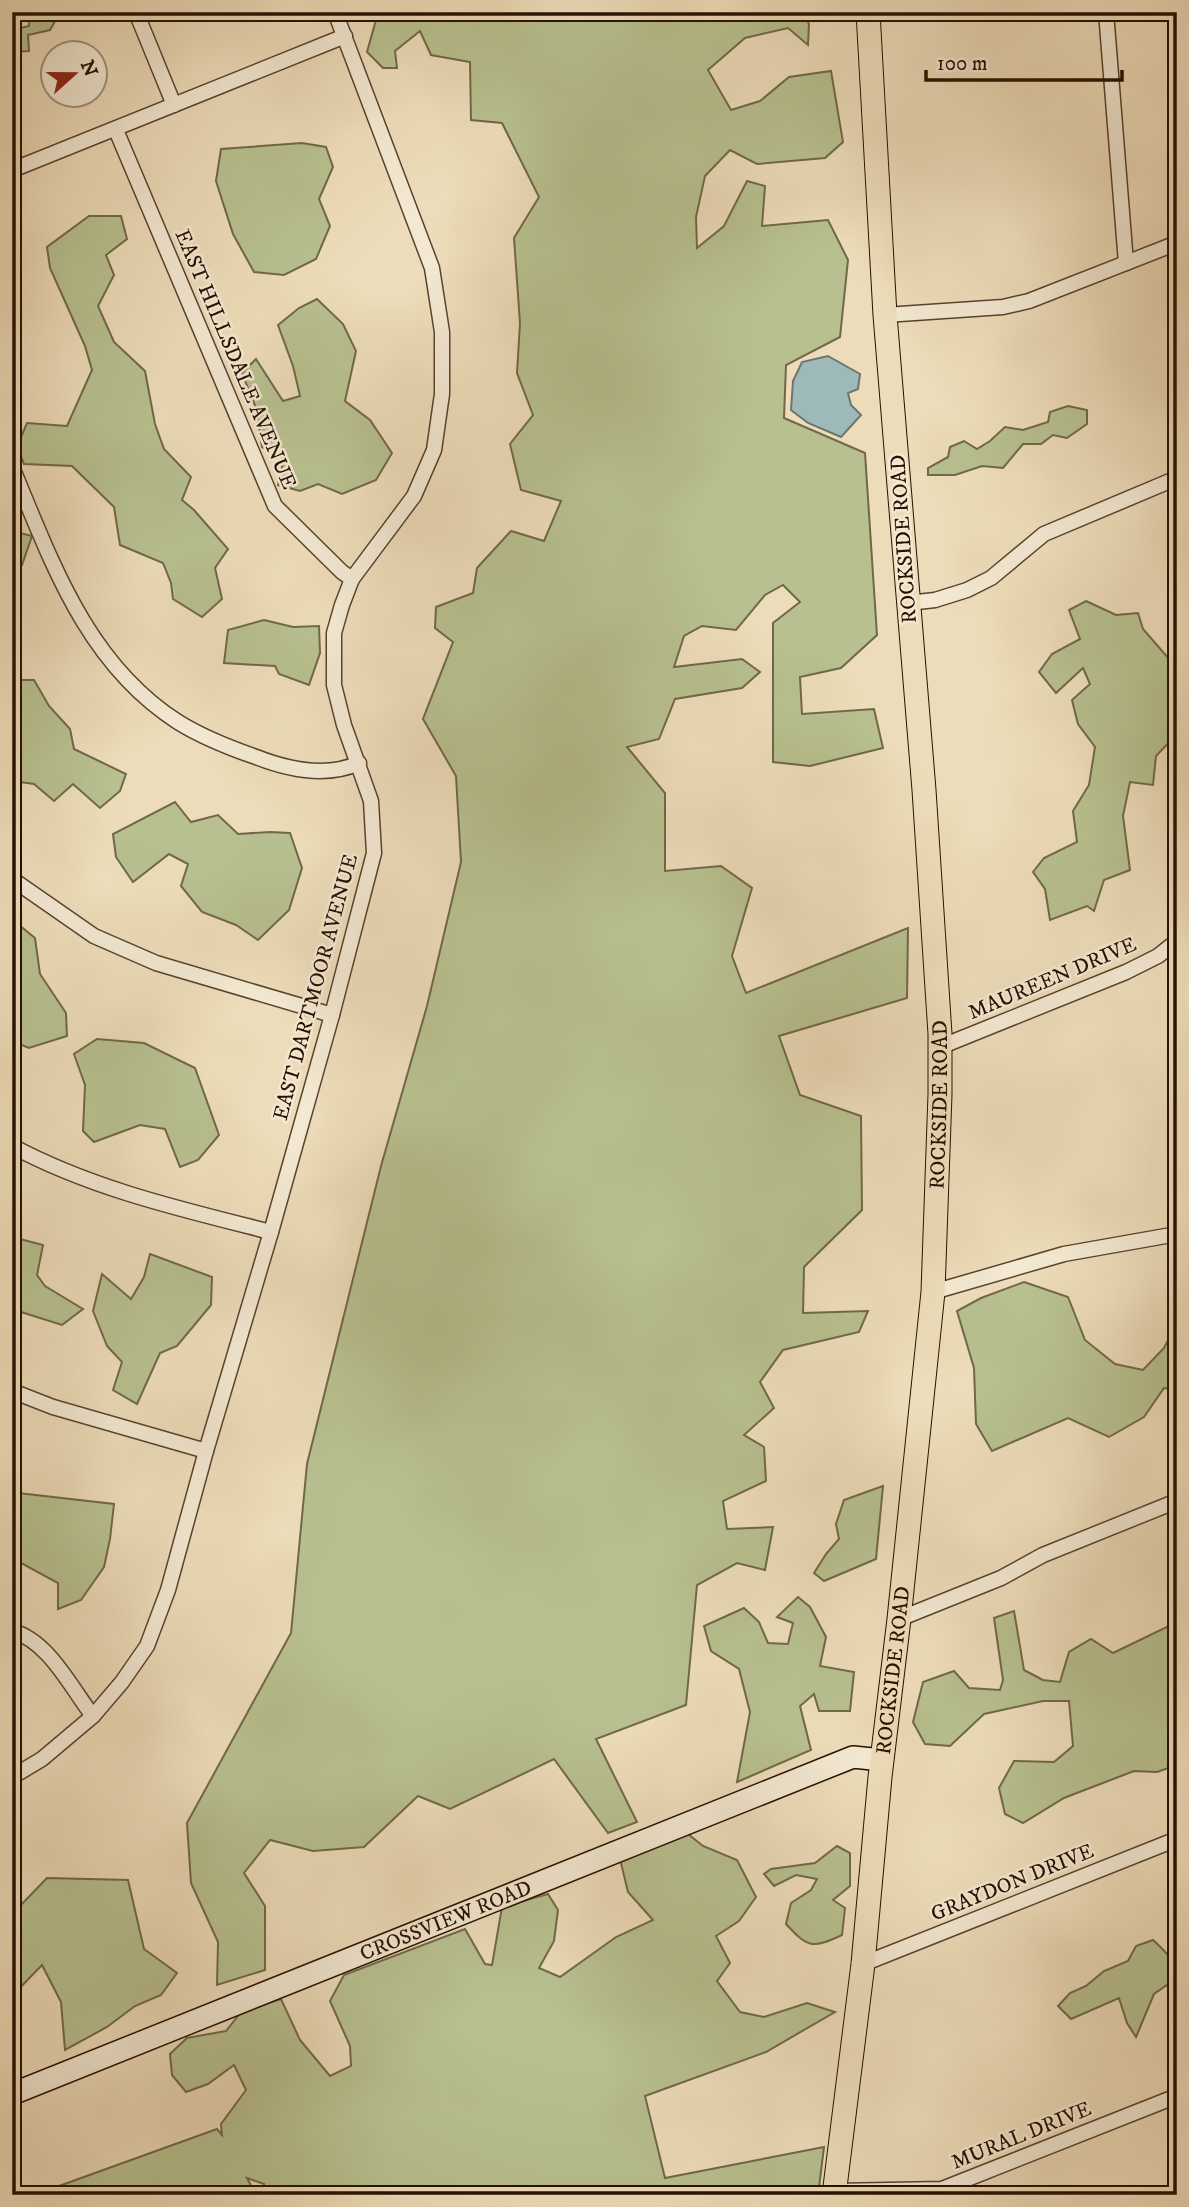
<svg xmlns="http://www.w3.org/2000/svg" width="1189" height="2207" font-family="'IM FELL DW Pica',serif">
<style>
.green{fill:#b8c08f;stroke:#706848;stroke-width:2}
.water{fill:#9db9ba;stroke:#6e7570;stroke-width:2}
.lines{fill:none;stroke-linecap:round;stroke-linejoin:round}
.street-casing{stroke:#58432e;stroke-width:17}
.secondary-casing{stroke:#271000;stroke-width:24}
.primary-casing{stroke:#271000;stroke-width:25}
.street{stroke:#f3e8d2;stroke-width:14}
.secondary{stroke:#f3e8d2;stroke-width:21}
.primary{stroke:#eddcb9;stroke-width:23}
.labels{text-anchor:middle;stroke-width:5;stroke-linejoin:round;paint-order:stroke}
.street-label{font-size:21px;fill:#271000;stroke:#f3e8d2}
</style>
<rect width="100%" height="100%" fill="#eddcb9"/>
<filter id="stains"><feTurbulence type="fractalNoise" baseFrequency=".00286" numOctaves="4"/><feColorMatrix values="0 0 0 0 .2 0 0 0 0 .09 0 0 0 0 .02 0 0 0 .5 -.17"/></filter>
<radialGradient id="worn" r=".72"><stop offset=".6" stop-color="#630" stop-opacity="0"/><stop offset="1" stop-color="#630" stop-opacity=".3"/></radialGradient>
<!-- green -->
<g class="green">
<polygon points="30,12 57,12 58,16 50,30 28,35 29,51 12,52 12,30 29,26"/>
<polygon points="395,12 802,12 809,24 808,45 788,28 745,38 708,70 731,110 760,101 789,77 831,71 843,142 825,158 757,164 730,150 705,176 696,217 697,248 724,226 747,181 765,186 762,226 828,220 848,260 840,337 786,365 784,418 865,453 877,635 841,668 800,677 802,714 874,709 883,748 810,766 773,762 773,623 800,602 783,585 765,595 736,630 702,626 684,636 674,667 742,659 760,672 742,688 675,699 659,739 627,747 665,793 665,871 721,866 752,888 732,956 746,993 908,928 907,998 779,1036 800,1095 861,1116 862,1210 804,1267 803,1313 868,1311 859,1332 783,1350 760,1382 774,1408 744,1435 764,1447 766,1481 723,1501 727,1529 773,1527 765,1570 737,1563 697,1585 686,1705 596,1739 637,1822 608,1833 554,1759 450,1809 418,1796 364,1847 313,1851 270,1840 244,1873 265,1906 265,1970 217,1985 218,1942 191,1883 187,1823 291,1633 307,1464 381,1166 427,1006 461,862 456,776 423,719 453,642 435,628 436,607 473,593 477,568 511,531 544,541 561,501 521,490 510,444 533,415 517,373 520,323 514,238 539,197 502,123 471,120 470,62 431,55 420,31 395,51 397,68 383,68 367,52 376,20"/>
<polygon points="302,143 326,147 333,167 319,199 330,226 316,259 284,275 254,272 233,234 216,181 221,149"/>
<polygon points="89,216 121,216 127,239 106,255 114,275 98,306 114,342 145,371 155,424 164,449 191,477 182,500 194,510 228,549 215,568 222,599 202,617 173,599 171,583 163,563 120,545 114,507 72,466 24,464 17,446 27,423 67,426 92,370 85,346 50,268 47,247"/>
<polygon points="317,299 343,324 356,351 345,401 370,420 392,453 376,480 342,494 318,484 300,491 278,485 284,458 262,447 256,408 242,373 256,359 283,401 300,396 293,366 278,325 299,308"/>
<polygon points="1068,406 1087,410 1087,424 1067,438 1053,435 1041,444 1023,444 1003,468 982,466 955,475 928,475 928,468 948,457 950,447 964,441 977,449 990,441 1005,427 1023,430 1048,422 1050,412"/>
<polygon points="12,531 32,536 22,565 12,571"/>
<polygon points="1086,601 1116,615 1138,613 1143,629 1177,668 1177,734 1156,756 1153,785 1130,782 1123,816 1130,870 1104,880 1094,911 1087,906 1050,920 1045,889 1033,872 1044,858 1077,842 1073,811 1089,785 1095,747 1078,724 1072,700 1090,684 1083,668 1056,693 1039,672 1052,654 1080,639 1069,610"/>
<polygon points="264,620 293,627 319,626 320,653 309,685 279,674 275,666 224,663 228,630"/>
<polygon points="12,680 34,680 49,706 70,729 74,749 126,774 120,791 100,808 73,784 54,801 34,784 12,781"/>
<polygon points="175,802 191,822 218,815 238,834 270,832 290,833 302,868 289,910 258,940 236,925 202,912 181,886 188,864 169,854 133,882 116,857 113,834"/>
<polygon points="14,921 35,938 40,974 66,1013 67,1036 29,1048 12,1041 12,923"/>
<polygon points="97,1039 144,1043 195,1068 219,1135 198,1160 180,1167 165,1129 140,1125 94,1142 83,1131 85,1085 74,1054"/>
<polygon points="12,1237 43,1245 37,1275 45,1286 83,1309 62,1325 21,1312 12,1304"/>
<polygon points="150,1254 212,1277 211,1305 177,1346 160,1353 137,1404 113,1390 122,1362 107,1346 93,1311 102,1274 131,1299 144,1277"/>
<polygon points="1024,1282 1068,1297 1085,1340 1115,1364 1143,1370 1164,1348 1177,1323 1177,1391 1164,1388 1144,1417 1109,1437 1068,1418 992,1451 976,1424 974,1368 957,1311 981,1298"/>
<polygon points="883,1486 876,1559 824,1581 814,1573 826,1554 839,1539 836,1524 844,1500"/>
<polygon points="18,1493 114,1504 110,1539 104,1567 81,1600 58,1609 58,1583 23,1564 12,1561 12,1498"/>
<polygon points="798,1597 810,1607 826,1637 820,1666 854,1672 850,1711 819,1711 814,1694 800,1706 811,1750 737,1782 750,1712 739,1669 711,1651 704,1626 744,1608 759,1622 768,1643 788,1644 793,1623 777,1617"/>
<polygon points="1014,1611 1024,1670 1043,1680 1060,1682 1069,1652 1091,1639 1113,1653 1177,1622 1177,1765 1157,1772 1134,1771 1064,1798 1023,1823 1005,1814 999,1788 1014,1761 1054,1762 1073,1746 1069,1701 1043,1701 984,1714 950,1746 925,1744 913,1722 923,1682 954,1671 969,1688 1000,1690 1003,1680 994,1618"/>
<polygon points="688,1834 703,1846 737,1860 756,1897 739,1921 716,1936 730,1963 717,1981 740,2012 764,2017 807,2003 835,2012 766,2052 645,2096 665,2178 824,2147 818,2195 264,2195 264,2184 247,2178 256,2195 34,2195 217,2129 222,2135 221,2124 246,2090 234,2065 208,2084 186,2092 172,2075 170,2054 187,2038 226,2031 241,2012 281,1999 300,2040 330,2076 351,2066 350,2046 330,2001 344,1975 465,1929 485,1964 492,1965 502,1907 548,1894 558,1910 554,1941 539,1968 560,1977 616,1937 653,1920 628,1892 620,1859"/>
<path d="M837 1846 850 1853V1886L833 1900 845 1908 842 1935C812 1949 808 1948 786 1924L791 1903 811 1890 817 1879 796 1875 774 1886 764 1874 771 1869 815 1863Z"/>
<polygon points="47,1878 128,1880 144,1949 177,1973 161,1995 135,2006 107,2027 65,2050 61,2002 42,1965 12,1996 12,1906 19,1907"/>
<path d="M1153 1940C1183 1967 1177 1969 1177 2008L1167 1985 1154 1994 1136 2037 1127 2023 1119 1998 1071 2019 1058 2006 1070 1993 1086 1986 1104 1971 1128 1961 1136 1946Z"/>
</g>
<!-- water -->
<polygon class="water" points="828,356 860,374 858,389 848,393 851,405 861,415 841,437 808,423 791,410 793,381 802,362"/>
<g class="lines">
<defs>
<g id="street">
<polyline points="136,12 174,105"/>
<polyline points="1106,12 1126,263"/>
<polyline points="116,130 275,506 342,572 352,579"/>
<polyline points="12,170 345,36"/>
<polyline points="885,315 1003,307 1029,301 1177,243"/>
<path d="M12 467C52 562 86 663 178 722 202 737 230 748 256 757 289 770 326 778 359 763"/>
<polyline points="908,603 935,600 967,590 991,578 1044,534 1177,478"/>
<polyline points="12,879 94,936 156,963 332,1015"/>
<polyline points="940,1047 1126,972 1158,956 1177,941"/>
<path d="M12 1146C92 1189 184 1210 271 1232"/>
<polyline points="933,1292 1064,1254 1177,1234"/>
<polyline points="12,1391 53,1407 206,1451"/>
<polyline points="899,1619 1001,1578 1043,1555 1177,1501"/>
<path d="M12 1631C49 1641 71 1688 93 1716"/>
<polyline points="12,1777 42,1759 93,1716 122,1682 147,1646 168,1590 206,1451 271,1232 332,1015 374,853 371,801 344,725 334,685 334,633 342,605 352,579 414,496 434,450 442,394 442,332 432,268 335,12"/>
<polyline points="863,1964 1177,1839"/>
<polyline points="835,2191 942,2189 1177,2096"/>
</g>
<g id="secondary">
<path id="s1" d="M12 2094 848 1759 853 1757 882 1760"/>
</g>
<g id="primary">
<path id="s2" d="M834 2195 863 1964 880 1777 899 1619 933 1292 940 1094V1034L924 790 885 315 868 12"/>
</g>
</defs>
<!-- street casing -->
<use href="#street" class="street-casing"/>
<!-- secondary casing -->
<use href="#secondary" class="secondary-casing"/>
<!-- primary casing -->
<use href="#primary" class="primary-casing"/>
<!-- street -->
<use href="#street" class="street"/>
<!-- secondary -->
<use href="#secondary" class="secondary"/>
<!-- primary -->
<use href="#primary" class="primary"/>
</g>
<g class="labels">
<!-- street labels -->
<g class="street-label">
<text transform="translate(236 359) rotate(67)" y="7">EAST HILLSDALE AVENUE</text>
<text transform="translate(903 539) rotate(-94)" y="7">ROCKSIDE ROAD</text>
<text transform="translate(1052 978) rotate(-23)" y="7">MAUREEN DRIVE</text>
<text transform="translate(315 987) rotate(-75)" y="7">EAST DARTMOOR AVENUE</text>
<text dy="7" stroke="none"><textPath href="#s2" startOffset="1096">ROCKSIDE ROAD</textPath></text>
<text dy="7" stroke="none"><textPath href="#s2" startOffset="528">ROCKSIDE ROAD</textPath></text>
<text transform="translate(1012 1882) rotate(-22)" y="7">GRAYDON DRIVE</text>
<text dy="7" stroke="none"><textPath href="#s1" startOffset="467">CROSSVIEW ROAD</textPath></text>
<text transform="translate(1021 2135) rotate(-22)" y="7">MURAL DRIVE</text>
</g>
</g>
<!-- margin -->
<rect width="1189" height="2207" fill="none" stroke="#eddcb9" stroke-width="42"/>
<rect x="14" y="14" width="1161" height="2179" fill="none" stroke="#271000" stroke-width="3.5"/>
<rect x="21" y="21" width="1147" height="2165" fill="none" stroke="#271000" stroke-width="2"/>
<!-- north arrow -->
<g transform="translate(74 74) rotate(69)"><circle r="33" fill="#f3e8d2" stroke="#a1927e" stroke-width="2"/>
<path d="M0-5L12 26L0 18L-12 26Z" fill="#8f2418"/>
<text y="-10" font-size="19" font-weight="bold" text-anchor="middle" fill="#271000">N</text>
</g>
<!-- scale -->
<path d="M926 70v10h196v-10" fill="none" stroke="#271000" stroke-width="3.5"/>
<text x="937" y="70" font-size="21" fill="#271000" stroke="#f3e8d2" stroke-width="5" paint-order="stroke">100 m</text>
<rect width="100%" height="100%" filter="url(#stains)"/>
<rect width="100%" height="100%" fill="url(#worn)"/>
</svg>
